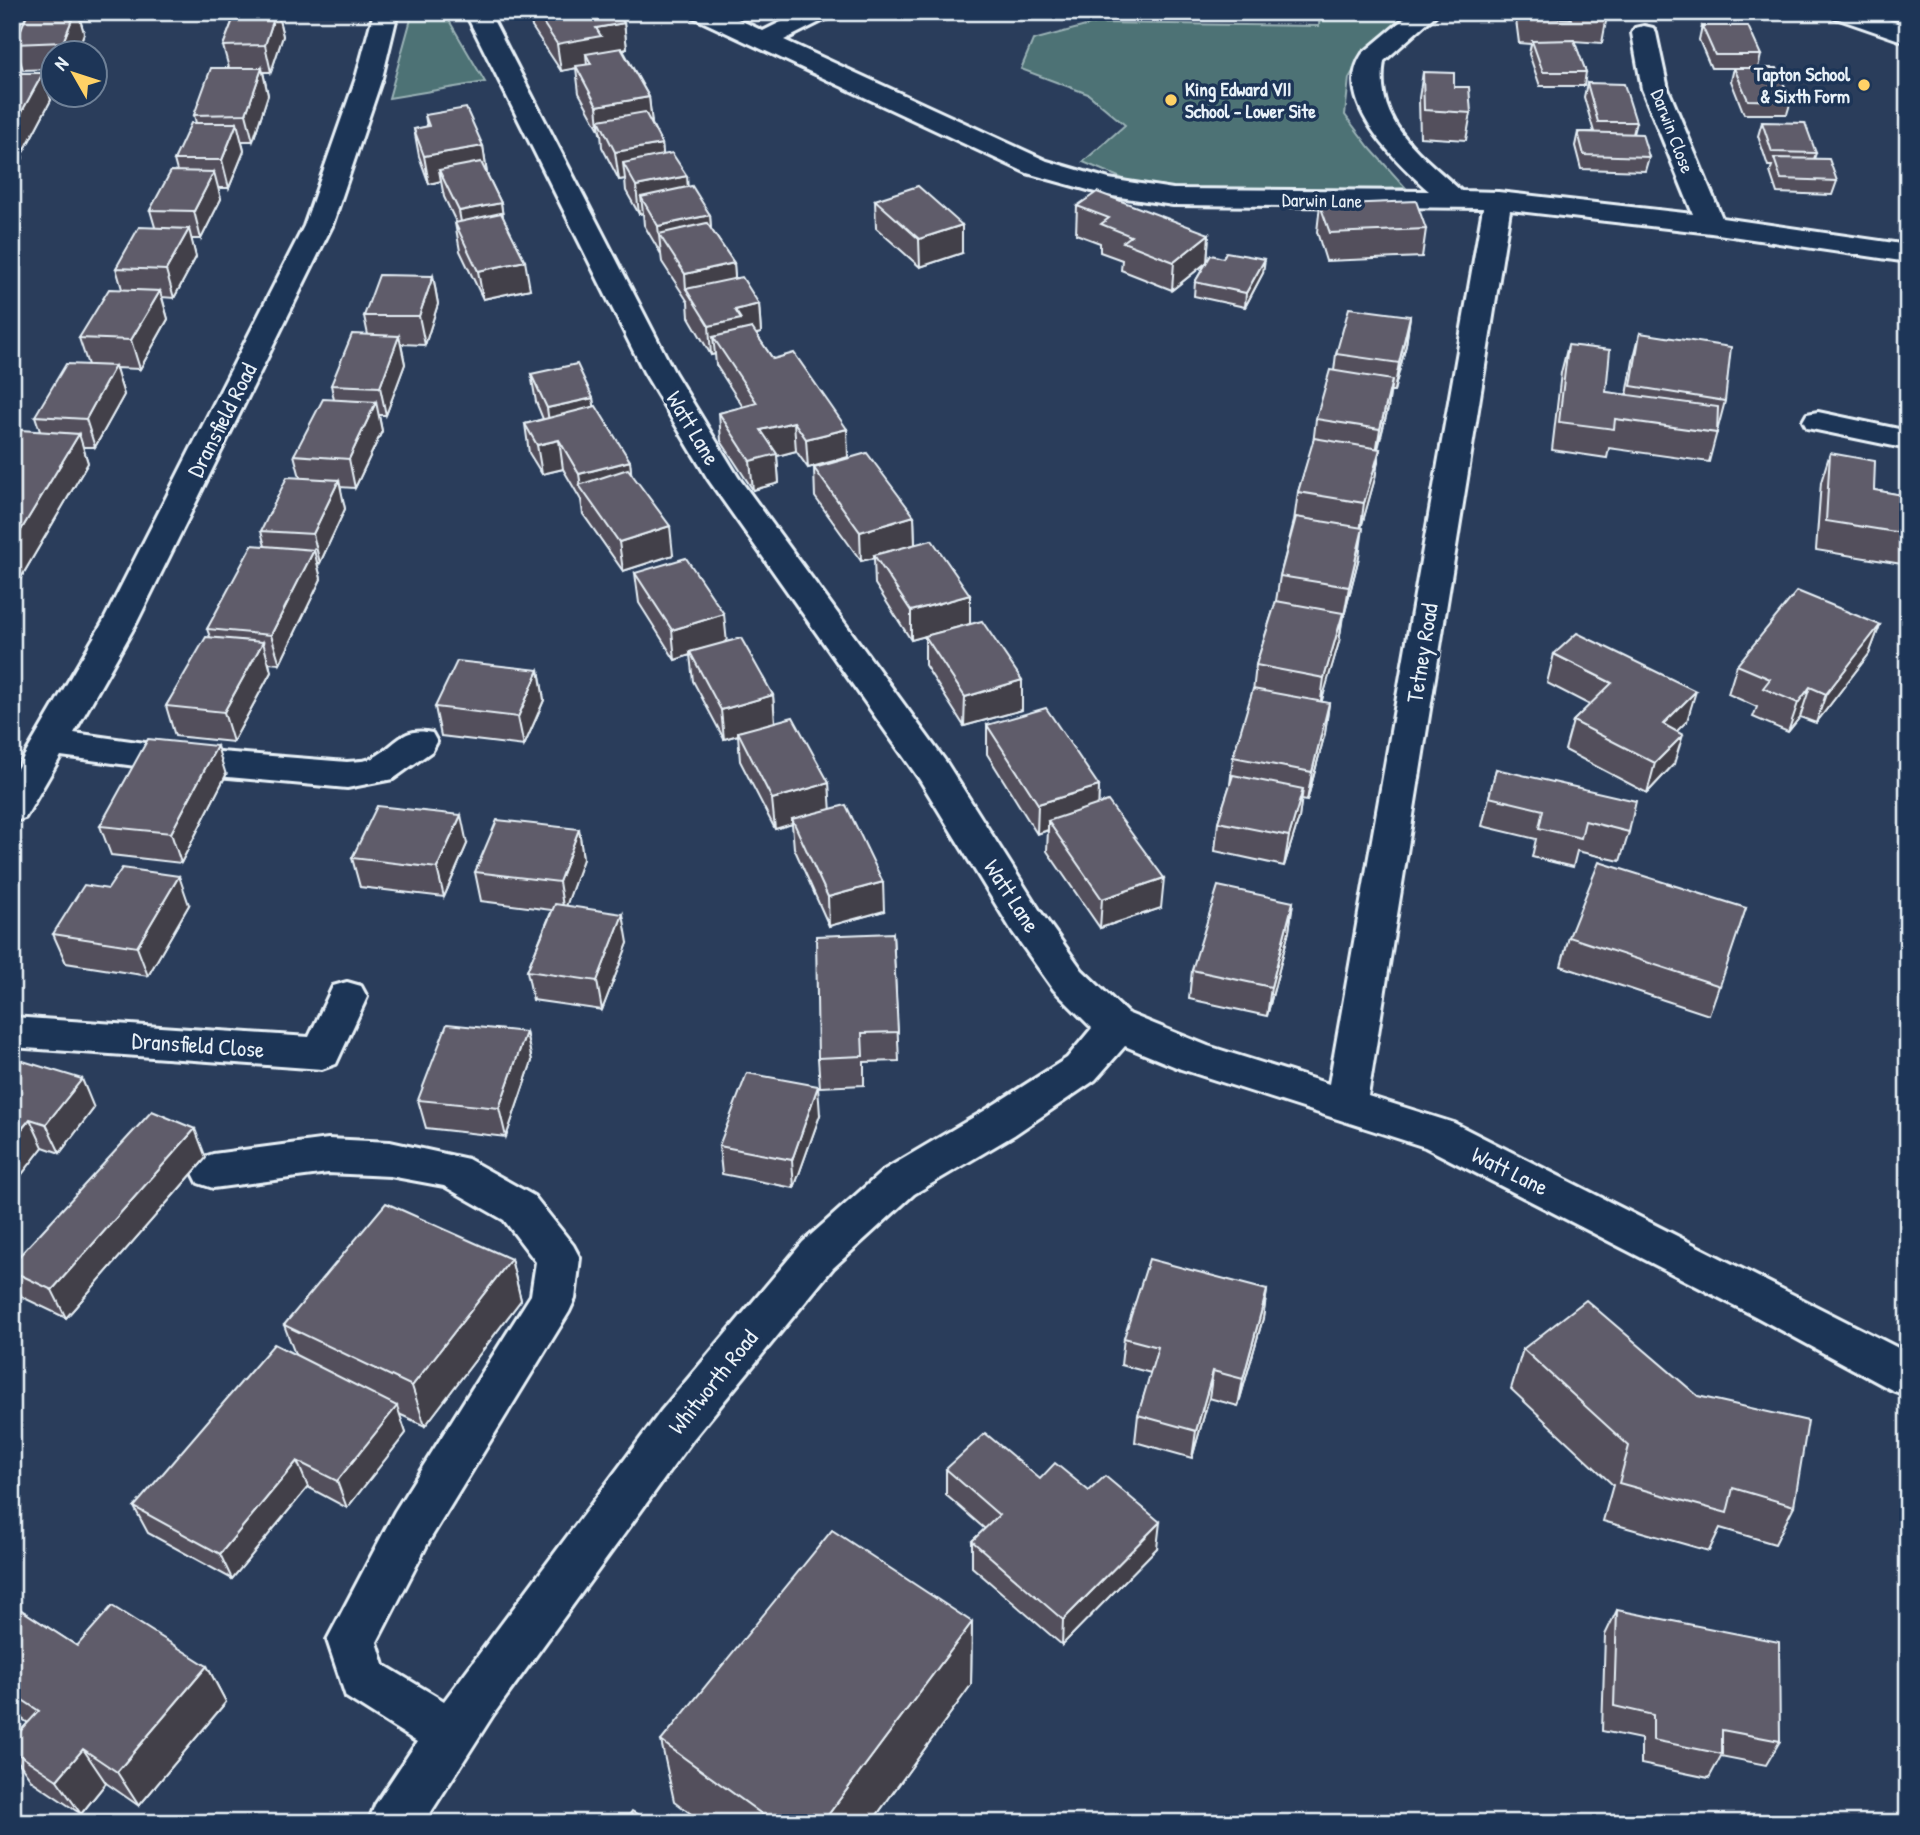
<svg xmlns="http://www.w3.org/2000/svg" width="1920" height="1835" font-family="'Patrick Hand',sans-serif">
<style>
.green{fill:#4d7274;stroke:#9ab2b6;stroke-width:2}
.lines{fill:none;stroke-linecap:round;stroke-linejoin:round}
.minor-casing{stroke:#e8f1f8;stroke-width:6}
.minor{fill:#1d3557;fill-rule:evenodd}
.wall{fill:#524f5b;stroke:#e8f1f8;stroke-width:2}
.shaded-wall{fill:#42404a;stroke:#e8f1f8;stroke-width:2}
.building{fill:#5f5c6a;stroke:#e8f1f8;stroke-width:2}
.poi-dot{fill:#ffd166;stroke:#1d3557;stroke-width:2.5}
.labels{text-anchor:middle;stroke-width:7;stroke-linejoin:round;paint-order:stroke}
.far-poi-label{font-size:19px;font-weight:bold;fill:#e8f1f8;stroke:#1d3557;text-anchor:end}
.far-street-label{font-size:19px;fill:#e8f1f8;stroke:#1d3557}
.street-label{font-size:23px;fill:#e8f1f8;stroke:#1d3557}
</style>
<rect width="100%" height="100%" fill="#2a3d5b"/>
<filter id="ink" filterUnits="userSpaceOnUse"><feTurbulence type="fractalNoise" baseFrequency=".0143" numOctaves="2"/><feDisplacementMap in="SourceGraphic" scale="14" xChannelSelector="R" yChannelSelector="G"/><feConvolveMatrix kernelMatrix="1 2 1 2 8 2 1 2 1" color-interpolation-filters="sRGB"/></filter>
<g filter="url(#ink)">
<!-- green -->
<g class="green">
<polygon points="413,12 444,12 485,82 389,98"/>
<polygon points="1320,12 1414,12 1367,48 1349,78 1345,115 1369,147 1406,188 1319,192 1140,186 1083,162 1125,125 1088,94 1021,69 1033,40 1097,23 1319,26"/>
</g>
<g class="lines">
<defs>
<g id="minor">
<path d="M374 12H398L382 78 332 226 137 622 74 733 195 750 347 762C354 761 364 762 370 759 395 749 400 725 432 733L437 742 432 751 393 779 347 788 195 774 61 756 25 818 12 822V777L103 622 304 226 356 78Z"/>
<path d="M465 12H489L674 372 738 477 946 762 1040 911 1082 970 1127 1013 1208 1046 1329 1084 1483 208 1173 205 1106 195 1027 173 693 17 690 12H723L763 31 801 12H833L830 17 784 40 1047 161 1109 179 1173 189 1429 191C1397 162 1330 100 1363 53L1412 12H1439L1384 61C1374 124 1419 152 1461 191L1498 192 1693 214 1642 89 1632 33 1635 28 1644 26 1653 28 1656 33 1668 89 1722 218 1908 245V262L1711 233 1510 210 1368 1096 1454 1123 1908 1353V1396L1892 1390 1755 1316 1425 1147 1181 1069 1125 1046 1095 1080 1014 1135 914 1194 833 1268 693 1439 493 1715 424 1823H368L375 1805 417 1742 346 1697 327 1640 395 1511 531 1295 536 1262 504 1220 444 1186 390 1176 328 1173 213 1188 198 1183 192 1171 198 1159 213 1154 328 1139 390 1142 468 1159 534 1196 573 1245 580 1258 575 1299 569 1312 429 1541 377 1642 384 1665 444 1701 661 1411 803 1242 884 1170 984 1111 1067 1058 1092 1028 1054 990 1012 931 920 780 708 479 644 372Z"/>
<polygon points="1830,12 1866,12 1908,27 1908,43 1833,17"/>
<polygon points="1818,412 1908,431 1908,449 1807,428 1803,421 1807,414"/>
<polygon points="347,982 361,986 367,997 336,1064 322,1069 12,1047 12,1017 309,1037 333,986"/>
</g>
</defs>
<!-- minor casing -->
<use href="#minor" class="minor-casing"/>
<!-- minor -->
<use href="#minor" class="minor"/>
</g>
<!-- wall -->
<g class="wall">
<polygon points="28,12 93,12 90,19 80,20 84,33 77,52 52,52 52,69 23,70 15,44"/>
<polygon points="236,12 277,12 283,36 271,72 263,72 268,95 253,141 242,141 244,151 229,188 218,188 221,199 201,239 191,239 196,257 174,298 162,297 168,319 140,369 116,368 124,395 95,447 83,447 88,463 12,593 12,443 40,431 35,416 88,365 79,338 122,289 116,268 155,227 150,210 177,171 174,160 196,123 194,115 229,68 223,46"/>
<polygon points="530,12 617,12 624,23 627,49 623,50 649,97 652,124 662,144 663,155 710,215 711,229 734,263 735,278 759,304 761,333 756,334 773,359 848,457 808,468 796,451 777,456 779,483 753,490 721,441 719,413 743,407 716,365 715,354 711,355 689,317 688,302 662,262 661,254 644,225 643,213 639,214 626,191 625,179 619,180 602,147 601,133 579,93 576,68 561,71 532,27"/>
<polygon points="1517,12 1607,12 1607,16 1602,43 1574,41 1586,72 1584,86 1540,86 1529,54 1531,44 1519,43 1516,20"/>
<polygon points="1702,26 1761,55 1758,68 1791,101 1787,114 1744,114 1731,81 1734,68 1711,68 1699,40"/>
<polygon points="1423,72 1454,87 1471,113 1466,140 1420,137 1419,98"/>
<polygon points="12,73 51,100 24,151 21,151 23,158 12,178"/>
<polygon points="1587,83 1636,122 1633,134 1649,157 1645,171 1581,169 1575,146 1578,132 1594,132 1584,97"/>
<polygon points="425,115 483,146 487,174 501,203 503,218 530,289 483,299 460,251 455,223 456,222 444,197 441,181 429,184 419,156 414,129 427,127"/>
<polygon points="1762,122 1816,153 1814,159 1837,181 1832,195 1777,193 1770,172 1772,166 1768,166 1758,136"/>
<polygon points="875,200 962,253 920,267 876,228"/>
<polygon points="1320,205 1426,229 1422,257 1326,261 1317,232"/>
<polygon points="1077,206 1209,234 1207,262 1263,273 1245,307 1194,296 1195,282 1206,263 1172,290 1121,270 1122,260 1100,252 1100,243 1076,234"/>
<polygon points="433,276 438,304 425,345 401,344 405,364 386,415 379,415 382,431 355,488 340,487 345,509 320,563 317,563 321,579 280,664 269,663 271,672 233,742 175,736 166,706 210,637 207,629 265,546 261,531 300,477 294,455 334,400 331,385 368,335 364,316"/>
<polygon points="1410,316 1406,345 1394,391 1390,391 1388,408 1378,449 1380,449 1375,478 1361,527 1359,557 1344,616 1343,616 1339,642 1321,702 1329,703 1325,733 1307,801 1301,800 1299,818 1284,866 1215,851 1218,822 1230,785 1233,757 1253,692 1256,665 1276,601 1280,576 1294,521 1298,492 1313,444 1316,419 1334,371 1336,354"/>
<polygon points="1640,333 1725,401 1709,462 1609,448 1607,458 1552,450 1561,373 1568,345 1606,392 1627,395 1633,361"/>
<polygon points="531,374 593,398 594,406 630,461 631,473 673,555 623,571 583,514 581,500 563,469 542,474 529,453 525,424 543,419 536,402"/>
<polygon points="1830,453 1874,490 1907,496 1908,494 1908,565 1816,550 1821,482"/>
<polygon points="814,468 914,516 915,544 970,595 970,624 1022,680 1022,710 964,726 925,665 925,636 911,640 875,584 874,558 861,561 815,497"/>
<polygon points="635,573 726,642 773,695 775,722 829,783 830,809 884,911 829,926 794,848 792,824 775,829 740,761 738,735 724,739 693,681 690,655 675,660 639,603"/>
<polygon points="1880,625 1869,654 1816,723 1800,717 1788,732 1753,717 1757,707 1728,694 1737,665"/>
<polygon points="1554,654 1687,721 1676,731 1674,764 1647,793 1565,750 1573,721 1590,705 1547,683"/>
<polygon points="539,670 544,700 524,746 441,736 435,707"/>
<polygon points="987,725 1099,786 1098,805 1161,908 1100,928 1047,851 1048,830 1037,834 987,754"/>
<polygon points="1496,769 1629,832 1620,861 1577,851 1573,867 1532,857 1536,839 1482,826"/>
<polygon points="226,775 181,863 111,855 100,826"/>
<polygon points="579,829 583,859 566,906 628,943 602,1010 533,1000 527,971 552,910 481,901 475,872"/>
<polygon points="467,844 444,897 360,887 352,858"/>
<polygon points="1293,902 1289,931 1267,1016 1189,999 1192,970"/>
<polygon points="189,905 148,976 66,963 53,934"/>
<polygon points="1746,908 1709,1015 1561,966 1569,937"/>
<polygon points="893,933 899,1061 864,1062 864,1085 820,1087 818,1058"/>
<polygon points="526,1032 532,1061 506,1137 426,1128 418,1100"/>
<polygon points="12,1059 94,1108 60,1153 43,1147 12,1187"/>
<polygon points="820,1115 794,1188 722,1174 719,1146"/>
<polygon points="206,1158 66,1318 22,1297 12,1278 12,1264"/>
<polygon points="511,1259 521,1300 425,1426 399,1414 406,1433 347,1508 308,1487 232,1579 148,1533 134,1507 295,1354 284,1325"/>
<polygon points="1267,1290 1263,1318 1238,1406 1209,1398 1192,1458 1135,1442 1138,1415 1151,1373 1121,1365 1124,1338"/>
<polygon points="1523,1349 1794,1506 1775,1544 1720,1528 1709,1551 1603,1521 1613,1485 1511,1389"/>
<polygon points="946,1469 1040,1479 1157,1548 1062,1645 972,1567 972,1541 985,1529 946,1495"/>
<polygon points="12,1604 77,1646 207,1666 226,1702 139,1806 106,1783 81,1814 32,1781 12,1753 12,1740 28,1723 12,1712"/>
<polygon points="1617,1610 1780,1741 1766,1765 1721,1756 1709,1778 1641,1764 1641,1739 1602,1731 1605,1635"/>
<polygon points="972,1622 971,1685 871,1823 703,1823 674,1801 661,1741"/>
</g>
<!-- shaded-wall -->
<g class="shaded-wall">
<polygon points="75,12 78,12 84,33 77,52 66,52 63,42"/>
<polygon points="88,12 93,12 90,19"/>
<polygon points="276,12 277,12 283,36 271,72 265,45"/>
<polygon points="624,23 627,49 603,54 586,54 587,66 561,71 557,44 596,28"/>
<polygon points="262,68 268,95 253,141 246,114"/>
<polygon points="43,73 51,100 24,151 15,124"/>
<polygon points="649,97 652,124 599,120 600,134 597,106"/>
<polygon points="237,123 244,151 229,188 222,160"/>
<polygon points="14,131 23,158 12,178 12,135"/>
<polygon points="662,144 665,171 623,163 625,179 619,180 615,152"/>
<polygon points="483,146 487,174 439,170 441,181 429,184 424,156"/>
<polygon points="214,172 221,199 201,239 194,211"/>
<polygon points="687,176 689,204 641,197 643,213 639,214 636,186"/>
<polygon points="501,203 505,230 464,239 459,211"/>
<polygon points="710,215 712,243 659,234 661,254 658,226"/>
<polygon points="962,225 962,253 920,267 919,239"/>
<polygon points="189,229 196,257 174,298 166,270"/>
<polygon points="1209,234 1207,262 1172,290 1174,262"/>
<polygon points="1265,259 1263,273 1245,307 1246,293"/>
<polygon points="525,261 530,289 483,299 478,271"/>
<polygon points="734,263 736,291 686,289 685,274"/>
<polygon points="433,276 438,304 425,345 419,316"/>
<polygon points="160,291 168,319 140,369 131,340"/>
<polygon points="759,304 761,333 742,337 713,337 715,354 711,355 709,326 735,310"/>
<polygon points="1410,316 1406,345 1394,391 1399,363"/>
<polygon points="399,336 405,364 386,415 380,387"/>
<polygon points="115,366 124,395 95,447 86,419"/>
<polygon points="1392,380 1388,408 1375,458 1380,429"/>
<polygon points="593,398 597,427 551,437 547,408"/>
<polygon points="376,402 382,431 355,488 349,459"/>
<polygon points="794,422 796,451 777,456 779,483 753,490 750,461 761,430"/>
<polygon points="847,429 848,457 808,468 806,439"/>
<polygon points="79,434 88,463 12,593 12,545"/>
<polygon points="559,440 563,469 542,474 537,445"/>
<polygon points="1380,449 1375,478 1360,532 1364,503"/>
<polygon points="630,461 633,490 581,487 579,474"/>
<polygon points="339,480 345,509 320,563 313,534"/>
<polygon points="914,516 915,545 874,555 874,558 861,561 860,532"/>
<polygon points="670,526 673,555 623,571 619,542"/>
<polygon points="1363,528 1359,557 1344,616 1349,587"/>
<polygon points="314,550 321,579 280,664 271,635"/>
<polygon points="970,595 970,624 911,640 911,611"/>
<polygon points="1343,613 1339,642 1320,707 1324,678"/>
<polygon points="724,614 727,643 690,652 690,655 675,660 672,630"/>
<polygon points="1880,625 1869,654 1816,723 1826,694"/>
<polygon points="263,642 271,672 233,742 224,712"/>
<polygon points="539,670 544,700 524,746 518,717"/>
<polygon points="1022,680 1022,710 964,726 965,697"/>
<polygon points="1810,687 1800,717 1788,732 1798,703"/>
<polygon points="1696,691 1687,721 1654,754 1663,724"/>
<polygon points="773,695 775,724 738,732 738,735 724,739 721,710"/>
<polygon points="1329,703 1325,733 1307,801 1312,772"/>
<polygon points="1683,735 1674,764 1647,793 1655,763"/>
<polygon points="217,746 226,775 181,863 171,833"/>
<polygon points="829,783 831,813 792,819 792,824 775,829 772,799"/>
<polygon points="1099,786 1098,815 1048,821 1048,830 1037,834 1038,804"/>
<polygon points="1303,789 1299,818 1284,866 1289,836"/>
<polygon points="461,815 467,844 444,897 437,868"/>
<polygon points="579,829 583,859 564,912 559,882"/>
<polygon points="179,876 189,905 148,976 137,947"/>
<polygon points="1164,878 1161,908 1100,928 1102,899"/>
<polygon points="883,882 884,911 829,926 828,897"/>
<polygon points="1293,902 1289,931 1267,1016 1271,987"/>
<polygon points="623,914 628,943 602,1010 597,981"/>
<polygon points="526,1032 532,1061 506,1137 499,1108"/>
<polygon points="82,1079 94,1108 60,1153 46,1124"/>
<polygon points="818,1086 820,1115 794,1188 792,1160"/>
<polygon points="30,1119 43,1147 12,1187 12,1141"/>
<polygon points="195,1129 206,1158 66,1318 52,1290"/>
<polygon points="511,1259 521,1300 425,1426 412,1386"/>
<polygon points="1267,1290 1263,1318 1238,1406 1243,1379"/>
<polygon points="1213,1371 1209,1398 1192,1458 1196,1431"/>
<polygon points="397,1406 406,1433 347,1508 337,1481"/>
<polygon points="297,1461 308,1487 232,1579 220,1554"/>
<polygon points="1160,1522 1157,1548 1062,1645 1063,1620"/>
<polygon points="972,1622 971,1685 871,1823 822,1823"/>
<polygon points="207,1666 226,1702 139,1806 117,1772"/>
<polygon points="83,1749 106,1783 81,1814 57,1780"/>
</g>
<!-- building -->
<g class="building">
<polygon points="28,12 75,12 63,42 15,44"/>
<polygon points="236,12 276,12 265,45 223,46"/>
<polygon points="536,12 617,12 624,23 596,28 601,36 557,44"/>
<polygon points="1523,12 1607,12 1607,16 1570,14 1571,19 1524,17"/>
<polygon points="1702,26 1748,26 1761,55 1715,55"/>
<polygon points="1574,40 1586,72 1543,72 1532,41"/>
<polygon points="621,48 649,97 597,106 576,66 591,64 586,54"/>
<polygon points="211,68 262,68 246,114 194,115"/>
<polygon points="1734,68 1777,68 1791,101 1748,100"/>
<polygon points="1423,72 1454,73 1454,87 1469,87 1471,113 1424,110"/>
<polygon points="12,73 43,73 15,124 12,124"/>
<polygon points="1587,83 1624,84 1636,122 1598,122"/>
<polygon points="466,108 483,146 424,156 414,129 429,126 425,115"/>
<polygon points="645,112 662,144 615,152 599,120"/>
<polygon points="1762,122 1805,123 1816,153 1772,152"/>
<polygon points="191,123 237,123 222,160 174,160"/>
<polygon points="1578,132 1642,134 1649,157 1584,155"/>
<polygon points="672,153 687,176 636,186 623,163"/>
<polygon points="1774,158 1829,159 1837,181 1781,179"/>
<polygon points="481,162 501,203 459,211 439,170"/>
<polygon points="171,171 214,172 194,211 150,210"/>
<polygon points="692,186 710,215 658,226 641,197"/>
<polygon points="918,186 962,225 919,239 875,200"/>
<polygon points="1097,192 1209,234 1174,262 1123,242 1131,236 1101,224 1109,218 1077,206"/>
<polygon points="1416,201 1426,229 1330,233 1320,205"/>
<polygon points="501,213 525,261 478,271 455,223"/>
<polygon points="707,223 734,263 685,274 659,234"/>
<polygon points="139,227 189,229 166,270 116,268"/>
<polygon points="1226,252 1265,259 1246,293 1195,282 1211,255 1223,258"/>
<polygon points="379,275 433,276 419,316 364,316"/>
<polygon points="742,277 759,304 735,310 741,319 709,326 686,289"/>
<polygon points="109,289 160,291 131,340 79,338"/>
<polygon points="1349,308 1410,316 1399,363 1336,354"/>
<polygon points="752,328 773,359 794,353 847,429 806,439 794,422 761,430 777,454 750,461 719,413 757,403 713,337"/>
<polygon points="1640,333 1731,347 1725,401 1631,386"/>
<polygon points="352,334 399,336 380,387 331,385"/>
<polygon points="1568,345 1610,350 1606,392 1718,407 1717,433 1615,419 1614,429 1559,422"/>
<polygon points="66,364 115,366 86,419 35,416"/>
<polygon points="577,364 593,398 547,408 531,374"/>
<polygon points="1330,370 1392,380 1380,429 1316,419"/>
<polygon points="323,399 376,402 349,459 294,455"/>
<polygon points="596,406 630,461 579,474 559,440 537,445 525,424"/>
<polygon points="20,430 79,434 12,545 12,443"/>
<polygon points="1314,438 1380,449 1364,503 1298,492"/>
<polygon points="867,453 914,516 860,532 814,468"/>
<polygon points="1830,453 1875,461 1874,490 1908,496 1908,534 1826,521"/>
<polygon points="628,469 670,526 619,542 579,485"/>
<polygon points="287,477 339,480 313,534 261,531"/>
<polygon points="1296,517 1363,528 1349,587 1280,576"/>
<polygon points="932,540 970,595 911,611 874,555"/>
<polygon points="252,545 314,550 271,635 207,629"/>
<polygon points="686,558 724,614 672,630 635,573"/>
<polygon points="1797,591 1880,625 1826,694 1810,687 1798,703 1763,688 1770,679 1737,665"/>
<polygon points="1276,601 1343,613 1324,678 1256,665"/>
<polygon points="982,621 1022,680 965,697 925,636"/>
<polygon points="1577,633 1696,691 1663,724 1683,735 1655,763 1573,721 1612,683 1554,654"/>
<polygon points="206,637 263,642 224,712 166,706"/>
<polygon points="741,638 773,695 721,710 690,652"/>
<polygon points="457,661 539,670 518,717 435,707"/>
<polygon points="1253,689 1329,703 1312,772 1233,757"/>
<polygon points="1046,708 1099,786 1038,804 987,725"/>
<polygon points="793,717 829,783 772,799 738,732"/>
<polygon points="148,739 217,746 171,833 100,826"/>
<polygon points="1496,769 1636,801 1629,832 1585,821 1581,838 1539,828 1543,810 1489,797"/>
<polygon points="1233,775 1303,789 1289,836 1218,822"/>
<polygon points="1108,801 1164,878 1102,899 1048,821"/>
<polygon points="846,805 883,882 828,897 792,819"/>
<polygon points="377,806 461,815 437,868 352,858"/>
<polygon points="497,820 579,829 559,882 475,872"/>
<polygon points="1599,862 1746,908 1720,986 1569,937"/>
<polygon points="122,868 179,876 137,947 53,934 84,885 108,889"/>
<polygon points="1218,886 1293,902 1271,987 1192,970"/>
<polygon points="555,904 623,914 597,981 527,971"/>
<polygon points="893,933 898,1032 862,1033 863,1056 818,1058 816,936"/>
<polygon points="447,1024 526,1032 499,1108 418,1100"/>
<polygon points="13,1058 82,1079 46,1124 30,1119 12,1141 12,1059"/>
<polygon points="747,1073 818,1086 792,1160 719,1146"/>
<polygon points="152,1111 195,1129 52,1290 12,1271 12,1264"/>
<polygon points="386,1203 511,1259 412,1386 284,1325"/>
<polygon points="1149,1259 1267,1290 1243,1379 1213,1371 1196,1431 1138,1415 1158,1347 1124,1338"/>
<polygon points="1586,1300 1698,1396 1808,1421 1794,1506 1733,1488 1727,1513 1619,1483 1629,1446 1523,1349"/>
<polygon points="274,1344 397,1406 337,1481 297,1461 220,1554 134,1507"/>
<polygon points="985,1433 1040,1479 1055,1463 1089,1491 1105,1476 1160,1522 1063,1620 972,1541 999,1515 946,1469"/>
<polygon points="832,1530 972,1622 822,1823 774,1823 661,1741"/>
<polygon points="12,1604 77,1646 112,1606 207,1666 117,1772 83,1749 57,1780 12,1750 12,1740 39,1711 12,1693"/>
<polygon points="1617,1610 1779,1642 1780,1741 1722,1730 1722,1754 1653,1740 1653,1715 1614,1706"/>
<polygon points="632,1811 652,1823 624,1823"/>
</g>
</g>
<!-- markers -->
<g class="poi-dot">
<circle cx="1864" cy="85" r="7"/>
<circle cx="1171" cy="100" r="7"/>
</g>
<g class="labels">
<!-- far-poi labels -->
<g class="far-poi-label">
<text x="1850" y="81">Tapton School<tspan x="1850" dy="22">&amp; Sixth Form</tspan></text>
<text x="1185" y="96" text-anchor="start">King Edward VII<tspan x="1185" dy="22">School - Lower Site</tspan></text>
</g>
<!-- far-street labels -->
<g class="far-street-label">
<text transform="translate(1673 131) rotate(69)" y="7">Darwin Close</text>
<text transform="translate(1322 200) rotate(1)" y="7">Darwin Lane</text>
</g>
<!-- street labels -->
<g class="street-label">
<text transform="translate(222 420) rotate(-63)" y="8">Dransfield Road</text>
<text transform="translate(693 428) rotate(59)" y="8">Watt Lane</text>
<text transform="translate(1422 653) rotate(-81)" y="8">Tetney Road</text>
<text transform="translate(1012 896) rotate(57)" y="8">Watt Lane</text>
<text transform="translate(198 1045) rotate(4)" y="8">Dransfield Close</text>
<text transform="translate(1510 1171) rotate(26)" y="8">Watt Lane</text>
<text transform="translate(713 1382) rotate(-51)" y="8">Whitworth Road</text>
</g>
</g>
<!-- margin -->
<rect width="1920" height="1835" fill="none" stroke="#1d3557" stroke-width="42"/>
<rect x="21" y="21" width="1878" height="1793" fill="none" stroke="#e8f1f8" stroke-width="2.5" filter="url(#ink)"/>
<!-- north arrow -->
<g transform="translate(74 74) rotate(309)"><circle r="33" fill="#1d3557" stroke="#6e8097" stroke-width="2"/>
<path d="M0-5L12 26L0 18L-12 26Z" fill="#ffd166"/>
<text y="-10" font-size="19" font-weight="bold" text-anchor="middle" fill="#e8f1f8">N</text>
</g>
</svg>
